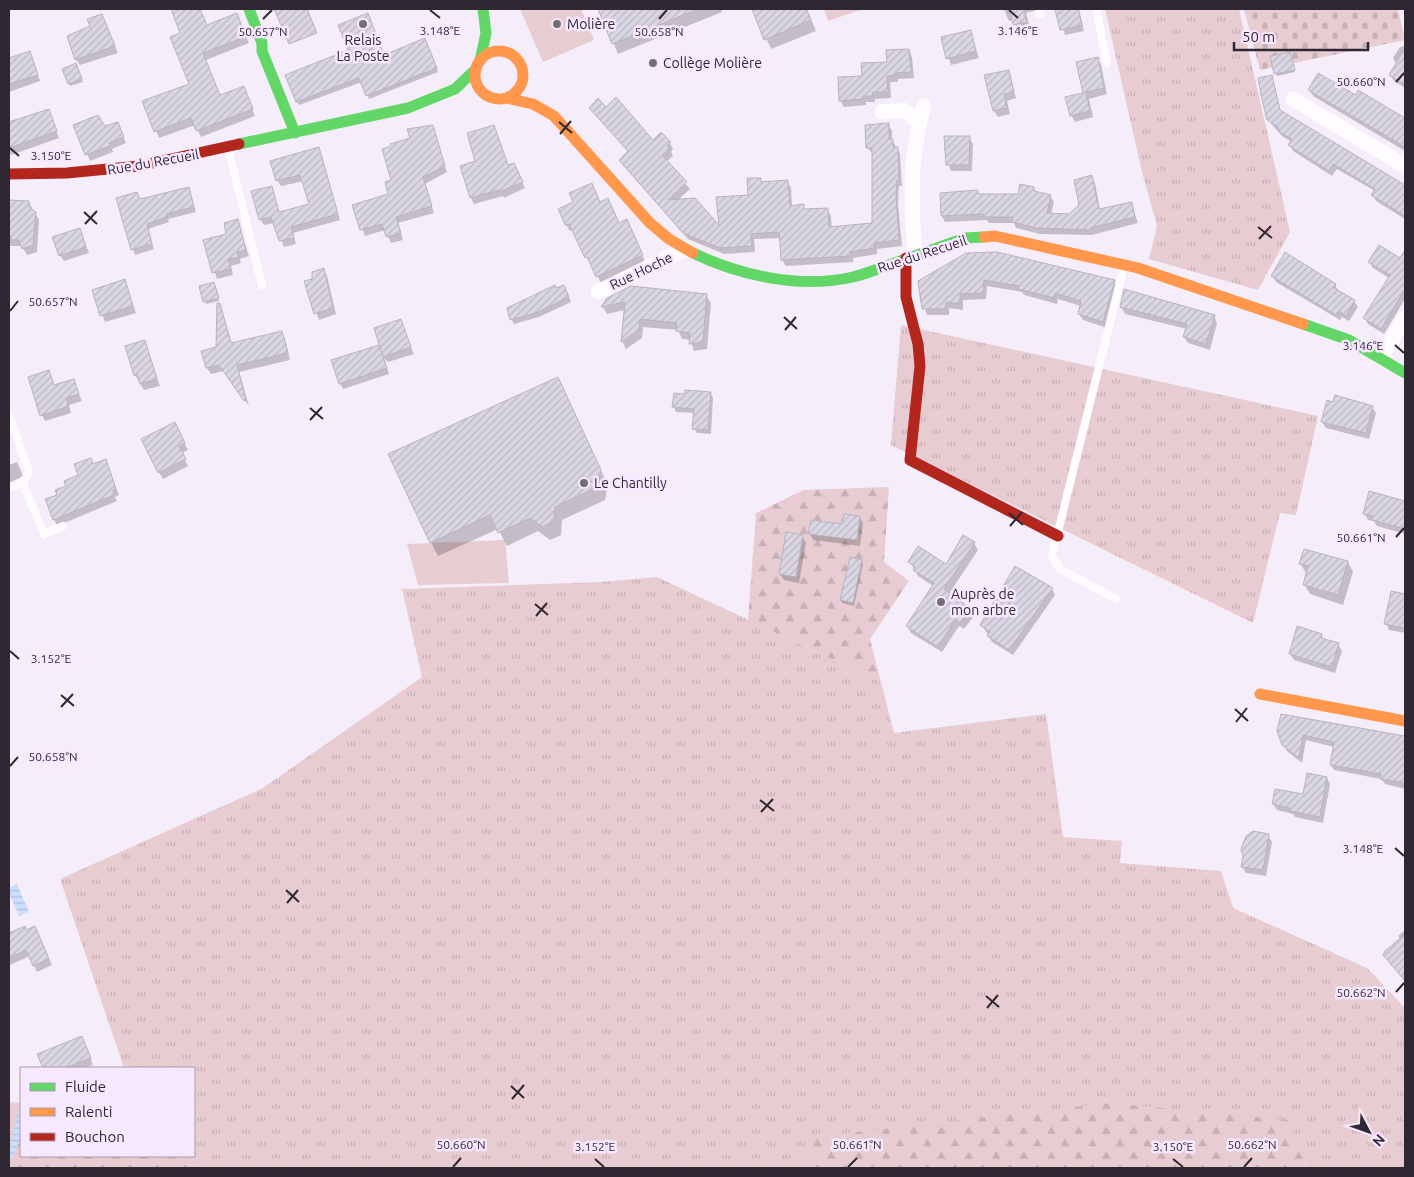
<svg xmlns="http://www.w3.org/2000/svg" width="1414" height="1177" font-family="Ubuntu,sans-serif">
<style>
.grass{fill:url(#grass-tufts)}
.forest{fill:url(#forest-firs)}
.cemetery{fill:url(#cemetery-stones)}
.pitch{fill:#e7ccd2}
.water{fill:url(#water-rules)}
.shadow{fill:#0003}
.building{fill:url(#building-hatch);stroke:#b7b3bf}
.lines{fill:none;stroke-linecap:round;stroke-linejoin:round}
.lane{stroke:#fefcfe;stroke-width:8}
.street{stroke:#fefcfe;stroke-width:15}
.fast{stroke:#63d668;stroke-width:11}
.slow{stroke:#ff974d;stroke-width:11}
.jam{stroke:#b3261e;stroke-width:11}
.ticks{fill:none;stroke:#2f2832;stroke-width:2}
.poi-dot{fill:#756d78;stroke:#f8e8ff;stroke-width:2}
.labels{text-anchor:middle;stroke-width:5;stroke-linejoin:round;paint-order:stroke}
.poi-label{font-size:14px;fill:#2f2832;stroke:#f8e8ff;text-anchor:start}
.street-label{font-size:14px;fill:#2f2832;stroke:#f8e8ff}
.ticks-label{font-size:12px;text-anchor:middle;fill:#2f2832;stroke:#f8e8ff;stroke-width:5;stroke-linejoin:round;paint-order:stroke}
</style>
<defs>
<pattern id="grass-tufts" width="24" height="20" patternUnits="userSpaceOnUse" patternTransform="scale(1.25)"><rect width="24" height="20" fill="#e7ccd2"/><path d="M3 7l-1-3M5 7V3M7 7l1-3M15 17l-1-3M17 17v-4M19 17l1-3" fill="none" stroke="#c6afb5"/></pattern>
<pattern id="forest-firs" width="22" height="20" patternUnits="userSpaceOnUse" patternTransform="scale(1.25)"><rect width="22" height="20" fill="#e7ccd2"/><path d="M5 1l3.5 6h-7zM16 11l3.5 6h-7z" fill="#c6afb5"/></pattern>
<pattern id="cemetery-stones" width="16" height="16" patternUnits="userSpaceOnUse" patternTransform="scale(1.25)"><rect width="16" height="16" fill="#e7ccd2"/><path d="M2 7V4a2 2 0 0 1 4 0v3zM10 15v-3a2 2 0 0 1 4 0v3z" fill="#c6afb5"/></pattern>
<pattern id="water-rules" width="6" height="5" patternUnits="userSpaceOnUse" patternTransform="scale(1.25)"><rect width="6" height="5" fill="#ccdefe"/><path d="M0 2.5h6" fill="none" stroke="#b0beda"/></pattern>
<pattern id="building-hatch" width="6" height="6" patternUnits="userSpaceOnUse" patternTransform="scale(1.25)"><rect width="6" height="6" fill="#dad6e4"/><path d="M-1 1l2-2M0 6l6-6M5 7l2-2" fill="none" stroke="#bbb8c4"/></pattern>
</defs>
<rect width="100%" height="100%" fill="#f6edfa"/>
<!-- grass -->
<g class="grass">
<polygon points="1105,9 1239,9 1290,232 1258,290 1149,259 1157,226 1142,172"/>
<polygon points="901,325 1318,416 1296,515 1280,513 1253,623 891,445"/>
<polygon points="657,577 881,682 894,733 1046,714 1063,837 1122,841 1120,863 1221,871 1233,908 1367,968 1405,1008 1405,1168 1307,1168 1288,1120 803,1168 194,1168 186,1156 194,1156 194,1068 124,1068 60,879 263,788 422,677 402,589 601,582"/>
</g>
<!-- forest -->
<g class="forest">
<polygon points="889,487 884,562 909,581 870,639 881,682 748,620 756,513 804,490"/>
<polygon points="9,1102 21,1103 21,1156 186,1156 194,1168 9,1168"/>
<polygon points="1110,1103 1288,1120 1307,1168 803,1168 810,1167 815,1137"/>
</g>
<!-- cemetery -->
<polygon class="cemetery" points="1244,9 1398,9 1405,40 1260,70"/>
<!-- pitch -->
<g class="pitch">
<polygon points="520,9 581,9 594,40 543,62"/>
<polygon points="824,9 863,9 828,21"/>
<polygon points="505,540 509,583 418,585 407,544"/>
</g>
<!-- water -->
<g class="water">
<polygon points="17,884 29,912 19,916 9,893 9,888"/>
<path d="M20 1105V1141L9 1164C9 1144 16 1124 20 1105Z"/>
</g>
<!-- shadow -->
<g class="shadow">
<polygon points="172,9 200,9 207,26 237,15 249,43 206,60 220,97 244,88 255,116 201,137 195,125 159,138 144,101 190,84 182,34"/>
<polygon points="599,9 721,9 722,12 618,54"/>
<polygon points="753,9 807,9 816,31 771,49"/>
<polygon points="1004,9 1042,9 1026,13 1030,28 1018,31 1013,20 1009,21"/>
<polygon points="1057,9 1079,9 1084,31 1065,35"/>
<polygon points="102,16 118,53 80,65 76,59 91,27"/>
<polygon points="970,31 979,58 951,65 942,38"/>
<polygon points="427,44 438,72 369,99 362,82 299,105 297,101 384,56"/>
<polygon points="1405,46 1405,88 1394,81 1390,75 1397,65 1393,58 1400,47"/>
<polygon points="909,50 912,57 914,78 898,79 898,82 890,82 891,98 875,99 875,102 866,102 866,105 844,107 840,100 864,77"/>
<polygon points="30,53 40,81 9,92 9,60"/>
<polygon points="1290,53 1295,72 1277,76 1272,57"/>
<polygon points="1097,58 1101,65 1107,94 1089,99 1093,117 1075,122 1071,115 1084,94"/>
<polygon points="77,67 83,82 70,86 63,69"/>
<polygon points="1008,71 1016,98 1007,101 1010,114 998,117 994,111"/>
<polygon points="1272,76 1281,113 1405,186 1405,219 1376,201 1373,195 1375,191 1337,169 1332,176 1293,151 1290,145 1292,142 1282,136 1268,120"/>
<polygon points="1310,90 1356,97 1405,118 1405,151 1313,96"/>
<polygon points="590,108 606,109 653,141 670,143 673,149 671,152 673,156 666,162 690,189 677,201 720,228 749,196 760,179 763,183 787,182 791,188 792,207 803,206 806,210 827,209 831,216 832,228 874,224 873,154 868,148 888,124 892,131 892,140 900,154 902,186 899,186 898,203 902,246 877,249 877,254 853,258 853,262 786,266 782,260 781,238 754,239 755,252 724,254 688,239 624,166 620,160 629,153"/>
<polygon points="48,110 59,138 11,155 9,151 9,124"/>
<polygon points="74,125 121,130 126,143 112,149 113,152 90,161"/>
<polygon points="432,127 447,172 425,184 434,213 398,223 403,240 391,243 385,230 365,236 353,206 390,195 392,181 412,139"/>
<polygon points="493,127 509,166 517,171 525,188 504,198 503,196 474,204 471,198 476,162"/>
<polygon points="969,138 973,144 972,171 951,171 948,164"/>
<polygon points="318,149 340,220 293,233 296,244 284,247 275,223 264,225 260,219 271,187 280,214 311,205 304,181 281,186 277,180"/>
<polygon points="1091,177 1095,183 1100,210 1131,203 1138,223 1092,235 1040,234 1016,228 1014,223 989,223 987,220 945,222 942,216 977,192 979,196 1019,195 1034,188 1036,193 1050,196 1054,202 1051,214 1069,215 1080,206"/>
<polygon points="189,189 196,212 168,219 169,222 148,229 154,249 135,255 118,199 140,201"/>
<polygon points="9,202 29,202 32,208 39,220 37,252 27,255 22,246 9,246"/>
<polygon points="600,203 619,224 630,227 645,262 601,283 573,230 570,231 566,225"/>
<polygon points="237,221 249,256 240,259 241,263 231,266 233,275 217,279 205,241 228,235"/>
<polygon points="79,229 89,253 64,261 60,255"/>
<polygon points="1405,252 1405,299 1384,334 1368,324 1365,318 1389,278 1373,268 1370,262 1401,260"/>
<polygon points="967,255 1114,281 1117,287 1107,328 1083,320 1079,314 1081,306 1058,299 1057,304 1024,295 1022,292 987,286 986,299 963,300 963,310 949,308 949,315 927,315 920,296 920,281"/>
<polygon points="324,270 327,276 336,314 319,320 306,282 314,280"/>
<polygon points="1273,276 1335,285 1339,292 1354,301 1358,307 1349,321 1342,317 1340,320 1276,282"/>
<polygon points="125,281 136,313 105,322 93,290"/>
<polygon points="215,286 219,301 206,304 200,287"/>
<polygon points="564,286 571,302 539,317 514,324 512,320"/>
<polygon points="1125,291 1214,316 1217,323 1210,350 1188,343 1184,337 1187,329 1125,314 1121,307"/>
<polygon points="706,295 711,303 707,349 694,351 690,340 682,339 678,330 643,327 642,338 626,349 622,341 625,310 607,314 603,307 607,299"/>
<polygon points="219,304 232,344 281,332 285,339 290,360 239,372 249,406 224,371 211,374 207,368 203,352 217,348"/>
<polygon points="400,321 414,354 388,362 384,358 389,374 343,389 340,383 379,346 381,351"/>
<polygon points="145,342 160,386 144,390 135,375"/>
<polygon points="48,371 55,386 73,380 82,401 69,405 71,413 45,421 42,415"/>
<polygon points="558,379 608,485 605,500 562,520 561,535 550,540 538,531 507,546 498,529 438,556 431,542"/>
<polygon points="711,394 713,398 711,434 697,433 694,428 695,413 676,412 674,407 685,396"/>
<polygon points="1372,407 1376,413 1369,439 1326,428 1322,422"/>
<polygon points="178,430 188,450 182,453 188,466 163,479 159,472"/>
<polygon points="105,461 119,495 115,497 117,501 57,526 54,519 68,487 93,465"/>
<polygon points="17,462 23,476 9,483 9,465"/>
<polygon points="1370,493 1405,502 1405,534 1377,526 1374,521 1368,520 1364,513"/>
<polygon points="859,517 863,523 860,546 813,540 810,534 843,525"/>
<polygon points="802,536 806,543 799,583 784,580 780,574"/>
<polygon points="964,537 974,543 978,550 949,594 970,610 974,616 964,629 959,626 942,652 911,633 907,626 933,586 918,576 910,562 946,565"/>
<polygon points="862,561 863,564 854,606 842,603 841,600"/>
<polygon points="1348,562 1353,572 1343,605 1310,594 1304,584 1306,573 1300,563"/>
<polygon points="1052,589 1055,595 1013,655 992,642 982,625"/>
<polygon points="1392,593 1405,596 1405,633 1389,630 1386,623"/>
<polygon points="1321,635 1324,640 1338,644 1342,651 1335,673 1294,660 1290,654"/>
<polygon points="1282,716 1405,737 1405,789 1385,784 1381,779 1334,770 1331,765 1334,747 1306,740 1302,763 1287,751 1283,744"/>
<polygon points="1327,778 1330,784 1323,823 1295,817 1293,814 1277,810 1273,804 1304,795"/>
<polygon points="1268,835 1272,842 1266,876 1246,873 1242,866"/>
<polygon points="24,928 26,931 38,934 52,965 37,972 30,956 10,965 9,934"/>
<polygon points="1405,930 1405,978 1404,979 1389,961 1401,939 1398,936"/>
<polygon points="85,1044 93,1065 84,1068 45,1068 39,1055"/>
</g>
<!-- building -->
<g class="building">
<polygon points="171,9 200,9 207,25 237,13 246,37 203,53 220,95 244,86 253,109 196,131 191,118 154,132 142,101 189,84 170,37 180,33"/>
<polygon points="274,9 307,9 317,33 289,44"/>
<polygon points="598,9 698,9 612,44"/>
<polygon points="752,9 806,9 811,20 764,40"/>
<polygon points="1009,9 1024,9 1027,22 1013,25"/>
<polygon points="1055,9 1078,9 1082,25 1060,30"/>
<polygon points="368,13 384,55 425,38 437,68 366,96 359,78 296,102 285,75 348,50 338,25"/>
<polygon points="102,14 115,46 75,60 67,36 90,26 87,19"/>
<polygon points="971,30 976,51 946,59 941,37"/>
<polygon points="1405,48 1405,85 1389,75"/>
<polygon points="909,49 911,72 895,73 895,76 887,76 888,92 872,92 873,96 863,96 863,99 839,101 838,77 862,76 861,63 887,62 886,50"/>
<polygon points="30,51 38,75 9,84 9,58"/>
<polygon points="1290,52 1295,70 1274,74 1270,56"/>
<polygon points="1098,57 1104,88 1086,92 1090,111 1070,116 1065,97 1083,93 1076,62"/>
<polygon points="76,63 82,79 68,84 62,69"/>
<polygon points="1009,70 1014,92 1004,94 1007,108 993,111 984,75"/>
<polygon points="1318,73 1356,95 1358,90 1405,118 1405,147 1308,90"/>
<polygon points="1272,75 1280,110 1405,185 1405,216 1371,195 1375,189 1333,164 1329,171 1288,145 1292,139 1278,131 1279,128 1267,120 1261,95 1258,78"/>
<polygon points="616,97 653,140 661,132 671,142 667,146 670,149 663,156 687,182 668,200 695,198 719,225 716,197 748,195 747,178 761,178 761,182 788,180 790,206 804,204 804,209 828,208 829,227 872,223 872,148 866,148 865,125 889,123 889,139 893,139 893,147 898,147 899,180 897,180 896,196 899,240 874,243 874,248 850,252 850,256 781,260 779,232 751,234 752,246 720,248 683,233 619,160 628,151 589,108 598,98 606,107"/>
<polygon points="49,109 57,131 9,148 9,122"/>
<polygon points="98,115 105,126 118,122 124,137 109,143 110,146 85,155 73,125"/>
<polygon points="433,125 445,166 423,177 432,206 396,217 401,233 386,237 382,224 360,230 352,205 388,194 385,182 391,180 382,149 391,146 390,144 410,138 407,129"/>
<polygon points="494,125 508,165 514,163 523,182 499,192 498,190 470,198 460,166 475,161 467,133"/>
<polygon points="944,136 970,136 969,165 946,165"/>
<polygon points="319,147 338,214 291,227 294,238 279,241 271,217 259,220 251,191 272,186 279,212 309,204 300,175 276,181 270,161"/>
<polygon points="1092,175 1099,209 1132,202 1135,217 1090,228 1090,230 1036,228 1012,222 1013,217 984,217 984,214 941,216 940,193 978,190 978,194 1018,194 1020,184 1034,187 1034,191 1051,195 1047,213 1069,214 1079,205 1074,180"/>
<polygon points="592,183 600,202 608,198 619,223 627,219 643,255 596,277 587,257 585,258 569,224 565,225 558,209 573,202 569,193"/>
<polygon points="189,187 194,207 166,214 167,217 147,224 152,244 131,250 116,198 137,192 140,199"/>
<polygon points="9,200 29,201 29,207 36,212 33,245 22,249 19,240 11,240 11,236 9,236"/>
<polygon points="238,219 246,250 237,252 239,257 228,259 231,269 212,273 203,240 226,234 224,223"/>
<polygon points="80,228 86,247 59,256 52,237"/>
<polygon points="1379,245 1400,258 1405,250 1405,289 1381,329 1363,318 1390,275 1368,262"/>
<polygon points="997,252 1115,280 1103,322 1078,314 1081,301 1055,293 1054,298 1018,289 1019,286 984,280 983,293 960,294 960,304 946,302 946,309 922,309 918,281 966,253"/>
<polygon points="1285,252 1336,284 1334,288 1355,300 1346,316 1339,311 1336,315 1271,276"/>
<polygon points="324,268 333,308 314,314 304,281 312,279 312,272"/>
<polygon points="125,279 133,306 100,316 92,290"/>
<polygon points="214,282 219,298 203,302 199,286"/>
<polygon points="555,285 556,288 564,285 569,297 536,313 510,320 507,308"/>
<polygon points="631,286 707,294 703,342 689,344 690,333 676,331 677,323 640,319 639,330 621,342 625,302 601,307 607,298"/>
<polygon points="1124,289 1215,315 1206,344 1183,337 1187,324 1120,307"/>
<polygon points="217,303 220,303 231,343 282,331 288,353 237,365 246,400 244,401 219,365 206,368 201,351 216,347"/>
<polygon points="401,319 411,347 383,357 374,328"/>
<polygon points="145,340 157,379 140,384 137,375 134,376 125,346"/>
<polygon points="379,345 387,368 339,384 331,360"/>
<polygon points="49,370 54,385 74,379 79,394 66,398 69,406 40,416 28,377"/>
<polygon points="558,377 601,470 597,487 555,507 554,521 542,527 530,518 498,533 490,515 430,543 388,454"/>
<polygon points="685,390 711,392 708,430 692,429 694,409 672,407 674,393 684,394"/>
<polygon points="1335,395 1373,406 1366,433 1321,422 1327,400 1333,402"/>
<polygon points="175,422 185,443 179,446 186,459 158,473 141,439"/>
<polygon points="91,458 93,464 106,459 116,489 113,490 114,495 53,520 45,499 57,495 55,490 66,486 64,481 78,475 74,464"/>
<polygon points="1369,491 1405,501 1405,529 1372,520 1373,516 1363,514"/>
<polygon points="844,514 860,516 857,540 808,534 811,520 842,524"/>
<polygon points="786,532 803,535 796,577 779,574"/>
<polygon points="963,535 975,542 944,589 971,609 960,623 955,620 938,647 906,626 934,583 913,570 915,567 908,562 918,546 946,564"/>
<polygon points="1304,549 1348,561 1338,595 1303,585 1308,566 1299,564"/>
<polygon points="850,557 862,560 853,603 840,600"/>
<polygon points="1015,566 1053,588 1009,650 987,636 990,632 980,625"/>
<polygon points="1391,591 1405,594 1405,628 1384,624"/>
<polygon points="1297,626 1322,634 1321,638 1339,643 1332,667 1289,654"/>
<polygon points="1281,714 1405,736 1405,783 1380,779 1381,774 1330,765 1334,742 1303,735 1299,758 1282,745 1277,731"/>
<polygon points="1307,773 1327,777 1320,817 1290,811 1290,808 1272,804 1275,789 1303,794"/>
<polygon points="1253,831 1269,834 1263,870 1241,867 1243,856 1241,849 1246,836"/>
<polygon points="25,926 26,930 35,926 49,959 33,966 26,950 9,958 9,933"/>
<polygon points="1405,934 1405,981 1383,955 1385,951"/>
<polygon points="82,1036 91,1058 65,1068 43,1068 37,1054"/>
</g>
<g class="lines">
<!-- lane -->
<g class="lane">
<polyline points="1039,9 1040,15"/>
<polyline points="1096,9 1107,63"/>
<polyline points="228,148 262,285"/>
<polyline points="9,415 29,472 23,483"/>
<polyline points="9,488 23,483 44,534 63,526"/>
<polyline points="1116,599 1060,569 1052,556 1124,266"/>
</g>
<!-- street -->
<g class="street">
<polyline points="1293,99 1405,166"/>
<polyline points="882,112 904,110 919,122"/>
<path d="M915 255C911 203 909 155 924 106"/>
<polyline points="598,292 685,249"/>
<polyline points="1381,358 1405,318"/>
</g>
<!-- fast -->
<g class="fast">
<polyline points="249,9 262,43 262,51 295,133"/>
<polyline points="480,61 486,33 483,9"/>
<polyline points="239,144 408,108 455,89 476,69"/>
<path d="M693 253C741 276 801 289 853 277 865 274 878 269 889 265 915 256 940 247 965 238L984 237"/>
<polyline points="1303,324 1349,340 1405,373"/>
</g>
<!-- slow -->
<g class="slow">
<circle cx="499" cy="75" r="24"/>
<polyline points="507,98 533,104 554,116 650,223 669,239 693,253"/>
<polyline points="984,237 995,236 1138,268 1303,324"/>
<polyline points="1260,694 1405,721"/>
</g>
<!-- jam -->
<g class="jam">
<polyline points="9,174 67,173 139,166 239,144"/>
<polyline points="906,258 906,297 918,344 920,366 910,460 1058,536"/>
</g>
</g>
<!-- ticks -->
<path class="ticks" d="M430 10 440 18M1009 10 1018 18M263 19 272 10M659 19 667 10M1396 82 1404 73M559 122 572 133M560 134 571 121M10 148 19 156M84 212 97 224M85 224 97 211M1258 227 1272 238M1259 239 1271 226M10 311 18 301M784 317 797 329M785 330 796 317M1395 345 1404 353M310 408 323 419M310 420 322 407M1009 513 1023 525M1010 526 1022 512M1396 537 1404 528M535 604 548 615M536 616 547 603M10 651 19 659M61 695 74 706M61 707 73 694M1235 709 1248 721M1236 722 1247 708M10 766 18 757M760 800 774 811M761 812 773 799M1395 848 1404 856M286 890 299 902M287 903 298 890M1396 992 1404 983M986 996 999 1007M987 1008 998 995M511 1086 524 1098M512 1099 524 1085M595 1159 604 1167M1173 1159 1183 1167M453 1167 461 1158M848 1167 857 1158M1244 1167 1252 1158"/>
<!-- markers -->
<g class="poi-dot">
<circle cx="363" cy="24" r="5"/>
<circle cx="557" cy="24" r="5"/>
<circle cx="653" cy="63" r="5"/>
<circle cx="584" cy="483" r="5"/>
<circle cx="941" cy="602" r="5"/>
</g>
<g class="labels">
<!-- poi labels -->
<g class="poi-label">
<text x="567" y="29">Molière</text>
<text x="363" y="45" text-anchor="middle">Relais<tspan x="363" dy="16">La Poste</tspan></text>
<text x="663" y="68">Collège Molière</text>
<text x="594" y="488">Le Chantilly</text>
<text x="951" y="599">Auprès de<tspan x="951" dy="16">mon arbre</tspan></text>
</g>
<!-- street labels -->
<g class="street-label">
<text transform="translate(153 162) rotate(-10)" y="5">Rue du Recueil</text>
<text transform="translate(922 254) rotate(-18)" y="5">Rue du Recueil</text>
<text transform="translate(641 271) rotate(-26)" y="5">Rue Hoche</text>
</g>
</g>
<g class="ticks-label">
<text x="440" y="35">3.148°E</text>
<text x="1018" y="35">3.146°E</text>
<text x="263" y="36">50.657°N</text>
<text x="659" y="36">50.658°N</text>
<text x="1361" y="86">50.660°N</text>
<text x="51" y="160">3.150°E</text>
<text x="53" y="306">50.657°N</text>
<text x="1363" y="350">3.146°E</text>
<text x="1361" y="542">50.661°N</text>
<text x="51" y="663">3.152°E</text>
<text x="53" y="761">50.658°N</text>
<text x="1363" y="853">3.148°E</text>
<text x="1361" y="997">50.662°N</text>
<text x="461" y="1149">50.660°N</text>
<text x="857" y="1149">50.661°N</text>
<text x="1252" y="1149">50.662°N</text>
<text x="595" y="1151">3.152°E</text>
<text x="1173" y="1151">3.150°E</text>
</g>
<!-- border -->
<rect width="1414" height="1177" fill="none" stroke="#2f2832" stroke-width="20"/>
<!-- legend -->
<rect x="20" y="1067" width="175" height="90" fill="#f8e8ff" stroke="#a89bad"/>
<rect x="30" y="1083" width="25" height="8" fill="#63d668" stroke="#a89bad"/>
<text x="65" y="1092" font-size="15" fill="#2f2832">Fluide</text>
<rect x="30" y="1108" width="25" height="8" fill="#ff974d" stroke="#a89bad"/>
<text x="65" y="1117" font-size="15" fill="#2f2832">Ralenti</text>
<rect x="30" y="1133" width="25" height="8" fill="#b3261e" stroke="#a89bad"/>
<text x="65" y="1142" font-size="15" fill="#2f2832">Bouchon</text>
<!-- north arrow -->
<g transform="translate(1369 1132) rotate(131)" stroke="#f8e8ff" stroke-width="4" paint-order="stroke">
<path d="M0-4L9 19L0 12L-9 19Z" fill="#2f2832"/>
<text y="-8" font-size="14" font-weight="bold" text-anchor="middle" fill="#2f2832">N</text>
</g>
<!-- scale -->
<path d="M1234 42v8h134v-8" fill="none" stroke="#2f2832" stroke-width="2.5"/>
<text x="1242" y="42" font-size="15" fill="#2f2832" stroke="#f8e8ff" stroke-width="4" paint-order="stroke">50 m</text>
</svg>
